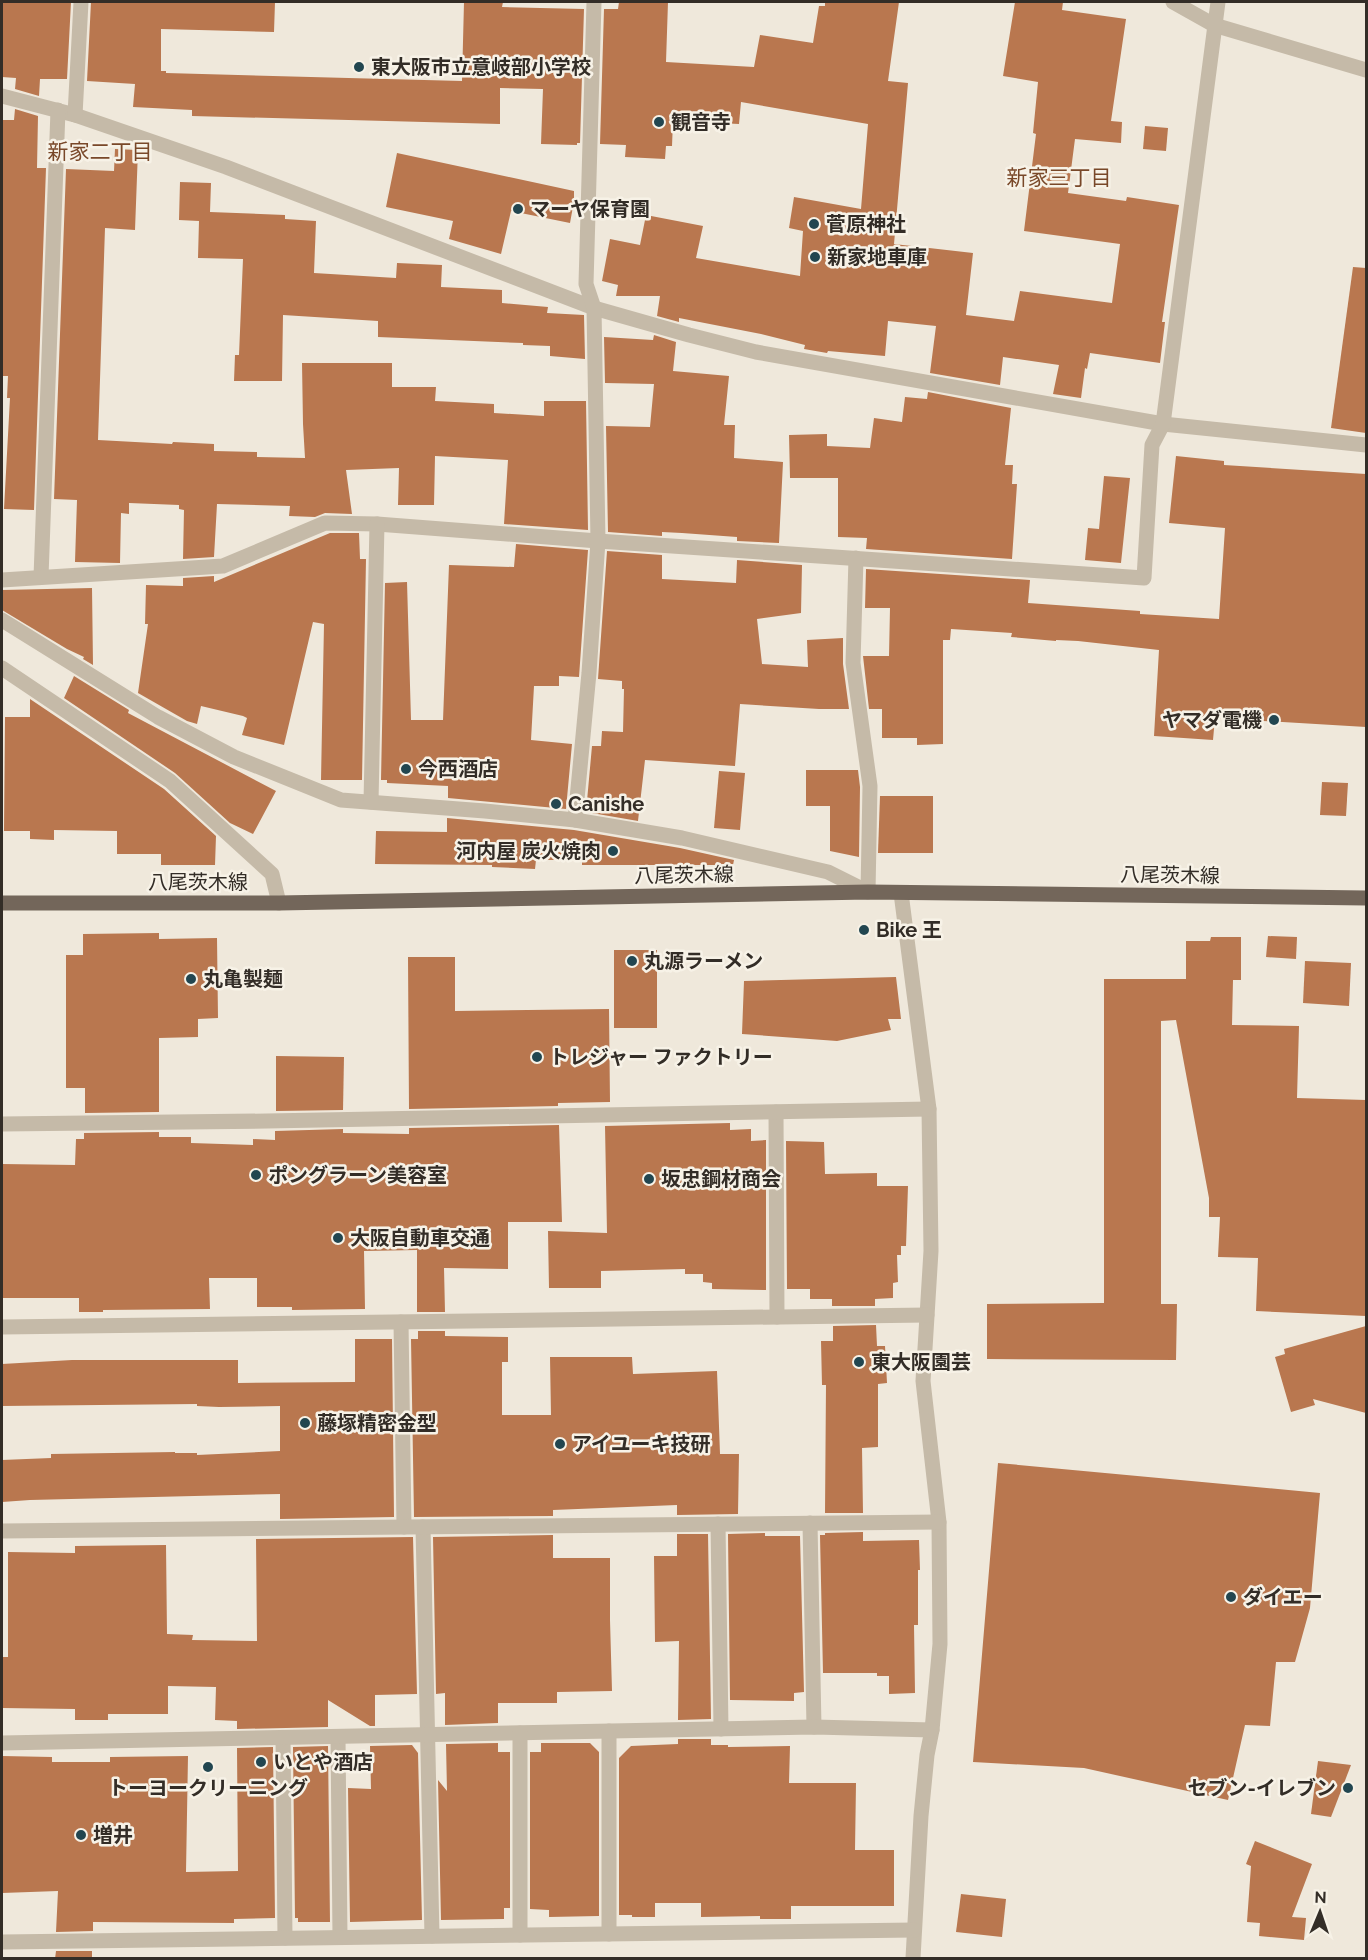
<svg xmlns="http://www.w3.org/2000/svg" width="1368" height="1960" font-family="Raleway,'Noto Sans JP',sans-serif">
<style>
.building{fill:#b9774f}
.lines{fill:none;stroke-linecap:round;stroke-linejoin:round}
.street{stroke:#c5baa8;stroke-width:15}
.primary{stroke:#73665a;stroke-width:15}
.poi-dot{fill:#224650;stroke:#f7f2e7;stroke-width:2}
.labels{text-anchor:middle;stroke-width:5;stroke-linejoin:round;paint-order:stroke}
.poi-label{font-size:20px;font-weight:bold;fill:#332d27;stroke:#f7f2e7;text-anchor:start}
.street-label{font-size:20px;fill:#332d27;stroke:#f7f2e7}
.neighbourhood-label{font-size:21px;fill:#794829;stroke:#f7f2e7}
</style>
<rect width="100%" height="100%" fill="#efe8db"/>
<!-- building -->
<g class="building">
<polygon points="2,2 71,2 67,79 40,79 39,96 15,89 16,78 2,77"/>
<polygon points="91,2 275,2 274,32 161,29 161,71 166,71 166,73 462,81 464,2 503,2 502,7 584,9 580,143 577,143 577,145 541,144 543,89 500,88 500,124 192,116 192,110 133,107 135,84 87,81"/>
<polygon points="619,2 668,2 666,62 754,67 760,35 813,43 819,6 825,6 825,2 899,2 888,81 908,83 894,244 973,253 966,315 1014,321 1020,291 1112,303 1120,244 1024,231 1036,134 1033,133 1038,82 1003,76 1015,2 1063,2 1062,10 1126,19 1111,121 1122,122 1121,143 1075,139 1068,193 1126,201 1127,197 1179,205 1162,322 1165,322 1160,363 1090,353 1087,369 1085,368 1081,398 1053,394 1059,365 1003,357 1000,385 930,373 936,326 888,321 885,356 828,351 827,353 804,349 805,345 761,334 679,318 679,322 657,316 660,296 616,296 618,285 602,281 610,239 640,245 646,215 703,226 696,258 800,276 803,231 789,228 794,197 861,209 868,124 741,102 739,124 673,121 672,146 666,146 665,159 625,157 626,145 600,144 604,9 618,9"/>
<polygon points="15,109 38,116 37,168 46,168 34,510 4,509 10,398 7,398 8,376 2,376 2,120 14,120"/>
<polygon points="1145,126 1168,128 1166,151 1143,149"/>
<polygon points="115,149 138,150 135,230 105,228 98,440 172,444 173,442 214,444 214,451 257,452 257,457 305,458 303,424 302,363 392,363 392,387 436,387 435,401 494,404 494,413 544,416 544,401 586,401 588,530 504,524 508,460 435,456 434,505 398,505 399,468 346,470 352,514 325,513 315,517 289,516 290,506 217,504 214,557 183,559 184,510 179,509 179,505 129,503 129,514 121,513 120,563 75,562 77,500 54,499 66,169 114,171"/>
<polygon points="397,153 574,191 574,201 570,223 511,211 501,254 449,239 453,221 386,207"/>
<polygon points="180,182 211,183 210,212 285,215 285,219 316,221 314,273 396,278 397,263 442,265 441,287 502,290 502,303 548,307 547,313 584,315 585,359 550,356 550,346 523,345 523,343 378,337 378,321 283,315 282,381 234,381 235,355 239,355 243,259 198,258 199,221 179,220"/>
<polygon points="1353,267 1366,268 1366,433 1331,428"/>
<polygon points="654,335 676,342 673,371 729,376 724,425 735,425 734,458 783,462 779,543 737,541 737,537 682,533 662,532 662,536 608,532 606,426 650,427 654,384 605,383 604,337 653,340"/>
<polygon points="928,392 1011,408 1005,465 1013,465 1012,484 1017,484 1012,559 866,549 867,538 838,537 838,478 790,478 789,435 827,434 827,446 870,448 874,418 902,422 905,397 927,399"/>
<polygon points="1176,456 1224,461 1224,465 1366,474 1366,727 1215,718 1213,740 1154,736 1159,650 1078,641 1056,640 1056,641 1011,637 1012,633 951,629 950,640 943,640 943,744 917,745 917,738 882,738 882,709 869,709 863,656 889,656 890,608 865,608 866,569 1030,580 1028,603 1140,611 1140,614 1219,619 1225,528 1169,523"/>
<polygon points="1104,476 1130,478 1121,563 1085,560 1088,528 1099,529"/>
<polygon points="330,533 359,533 360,559 366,559 362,780 321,780 324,624 313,622 284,745 242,735 247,718 243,716 201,706 197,724 187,721 138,693 148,624 145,624 146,585 183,586 183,578 214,576 214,582"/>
<polygon points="516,544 588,550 579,677 559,676 559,686 534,686 531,740 572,744 566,809 448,798 448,786 387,783 387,780 381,780 385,583 407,582 411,720 443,720 449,565 514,567"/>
<polygon points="607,551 662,555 662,579 736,583 737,560 802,565 801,613 757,619 762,664 808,667 807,640 843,638 843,664 849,709 819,709 740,704 735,766 645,760 638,821 586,812 592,746 601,746 602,731 623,732 624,689 622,689 622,681 598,679"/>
<polygon points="92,588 93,665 83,659 84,657 67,649 2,610 2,590"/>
<polygon points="74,676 129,710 128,713 276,791 253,834 230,823 175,773 64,698"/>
<polygon points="30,699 164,789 216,836 215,865 161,865 161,854 117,854 117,831 54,830 54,840 30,839 30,831 4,831 5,717 30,717"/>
<polygon points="806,770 858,770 860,787 859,857 830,851 830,806 806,806"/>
<polygon points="719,771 745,773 740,830 714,828"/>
<polygon points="1322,782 1348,783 1346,816 1320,815"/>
<polygon points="880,796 933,796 933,853 878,853"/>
<polygon points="447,818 574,830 680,848 734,860 733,865 582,865 582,860 536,860 535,869 492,867 492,865 375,864 376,831 447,832"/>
<polygon points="159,933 159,939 217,938 218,1018 198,1019 198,1037 159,1038 159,1112 85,1113 85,1088 66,1088 66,955 83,955 83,934"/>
<polygon points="1268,936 1297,937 1296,959 1266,957"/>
<polygon points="1211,937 1241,937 1241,980 1233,980 1232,1025 1299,1026 1297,1098 1366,1100 1366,1316 1256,1311 1258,1258 1218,1257 1220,1217 1209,1217 1209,1198 1176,1020 1161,1021 1161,1304 1177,1304 1176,1360 987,1359 987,1304 1104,1303 1104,979 1186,979 1186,941 1210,941"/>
<rect x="614" y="950" width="43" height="78"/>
<polygon points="408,957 455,957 455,1011 609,1009 610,1102 558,1103 558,1106 409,1109"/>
<polygon points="1305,961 1351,963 1349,1006 1303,1003"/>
<polygon points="896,977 901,1019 888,1019 891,1030 837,1041 742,1034 744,981"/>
<polygon points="276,1056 344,1057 343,1110 276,1111"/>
<polygon points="730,1123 730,1130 751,1129 751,1141 766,1140 766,1290 712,1289 712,1283 703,1282 703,1274 685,1274 685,1269 601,1271 601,1288 549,1288 548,1231 607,1233 605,1126"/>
<polygon points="559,1125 562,1222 508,1222 508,1269 444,1268 445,1312 417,1312 417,1250 364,1251 365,1309 292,1310 292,1307 257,1307 257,1278 209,1278 210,1309 103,1310 103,1312 79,1312 79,1298 2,1298 2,1164 75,1165 76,1139 84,1139 84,1133 159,1132 159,1137 191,1137 191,1143 253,1145 253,1139 275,1140 275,1131 343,1129 343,1133 409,1134 409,1128"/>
<polygon points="786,1141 824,1142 825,1174 877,1173 877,1186 908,1186 906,1246 901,1246 901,1255 897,1255 898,1282 893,1283 893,1298 875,1299 875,1306 832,1306 832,1299 810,1299 810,1289 787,1289"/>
<polygon points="876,1325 877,1346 885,1346 887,1383 878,1384 878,1447 862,1448 863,1513 825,1513 826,1385 822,1385 821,1341 833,1341 833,1326"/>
<polygon points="1366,1326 1366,1413 1313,1399 1315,1405 1291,1412 1275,1357 1285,1354 1284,1349"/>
<polygon points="418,1331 445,1331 445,1336 508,1337 508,1362 502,1362 502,1415 551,1415 550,1357 632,1357 633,1374 717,1371 720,1454 739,1454 738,1514 677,1515 677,1505 553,1510 553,1516 414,1517 411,1339 418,1339"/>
<polygon points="355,1339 392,1339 394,1517 280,1519 280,1494 30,1500 2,1502 2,1460 51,1458 51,1454 175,1452 175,1453 197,1453 197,1455 280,1451 280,1406 219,1407 197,1406 197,1404 2,1406 2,1364 72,1360 238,1360 238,1383 355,1382"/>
<polygon points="998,1463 1320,1493 1310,1608 1295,1662 1276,1662 1270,1726 1245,1725 1228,1800 1084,1768 973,1762"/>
<polygon points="863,1532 863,1541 919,1540 920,1570 918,1570 918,1625 914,1625 915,1693 889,1694 889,1676 877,1676 877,1673 823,1673 820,1535 825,1535 825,1533"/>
<polygon points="765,1533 765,1536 800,1536 804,1692 794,1693 794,1701 730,1700 728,1534"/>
<polygon points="677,1534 708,1534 711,1719 678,1720 679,1641 655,1642 654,1556 677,1556"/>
<polygon points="553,1535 553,1558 610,1558 610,1620 612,1691 557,1692 557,1703 498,1703 498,1723 445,1725 445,1693 436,1694 433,1537"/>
<polygon points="413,1537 417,1694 375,1695 375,1726 370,1726 328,1700 328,1727 237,1729 237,1721 215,1720 216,1687 168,1686 168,1714 108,1714 108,1720 75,1720 75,1709 2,1708 2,1657 8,1657 8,1552 75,1553 75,1546 166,1545 167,1634 193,1635 192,1640 257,1641 256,1539"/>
<polygon points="678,1739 711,1739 711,1745 728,1745 728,1747 790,1746 789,1783 856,1783 855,1850 894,1850 894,1906 791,1906 791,1919 760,1919 760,1916 701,1917 701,1903 655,1903 655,1917 632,1917 632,1915 619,1915 619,1758 631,1746 678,1744"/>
<polygon points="498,1743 498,1752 510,1752 510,1908 504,1908 504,1919 441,1920 438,1780 447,1791 446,1744"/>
<polygon points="541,1743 590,1743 599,1752 599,1916 549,1917 549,1910 530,1909 530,1752 541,1752"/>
<polygon points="412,1745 418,1753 422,1920 350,1922 348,1788 371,1789 370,1746"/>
<polygon points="328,1746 330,1922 298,1922 298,1918 295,1918 293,1747"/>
<polygon points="273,1747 275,1918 234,1919 234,1923 93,1922 93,1931 56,1932 58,1891 2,1893 2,1756 52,1757 52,1762 110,1762 110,1757 188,1756 186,1872 238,1871 237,1748"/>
<polygon points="1318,1761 1351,1765 1331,1817 1311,1814"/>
<polygon points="1255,1841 1312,1864 1292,1917 1306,1918 1304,1940 1259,1936 1260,1923 1247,1922 1251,1866 1246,1864"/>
<polygon points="961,1894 1006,1899 1002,1937 956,1932"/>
<polygon points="56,1951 92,1951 92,1959 55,1959"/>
</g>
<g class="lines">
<!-- street -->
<g class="street">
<polyline points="1173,2 1214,25 1366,70"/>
<polyline points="2,96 75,115 226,167 594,308 689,335 756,352 1163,424 1366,445"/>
<polyline points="75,115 81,2"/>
<polyline points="41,577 58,110"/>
<polyline points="2,580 223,566 325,523 377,524 598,541 1144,578 1152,445 1163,424 1218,2"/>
<polyline points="2,620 158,717 234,757 341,800 485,811 575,820 682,838 828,872 868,892 870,786 853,663 856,558"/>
<polyline points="2,668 170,781 272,874 279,903"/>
<polyline points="371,802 377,524"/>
<polyline points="575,820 589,673 598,541 594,308 586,284 594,2"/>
<polyline points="901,893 929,1109 931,1251 923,1381 939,1522 940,1644 932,1730 927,1755 921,1816 913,1958"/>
<polyline points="776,1112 777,1317"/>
<polyline points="2,1124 267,1121 929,1109"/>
<polyline points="401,1322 404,1527"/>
<polyline points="2,1327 927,1315"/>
<polyline points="810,1523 814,1727"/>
<polyline points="718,1524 721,1729"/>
<polyline points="423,1527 432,1936"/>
<polyline points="2,1531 939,1522"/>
<polyline points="338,1737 340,1937"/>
<polyline points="283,1738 285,1938"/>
<polyline points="2,1743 814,1727 932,1730"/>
<polyline points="609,1934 609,1731"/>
<polyline points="520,1935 520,1733"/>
<polyline points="2,1942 914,1930"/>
</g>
<!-- primary -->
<polyline class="primary" points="2,903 279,903 868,892 1366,898"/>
</g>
<!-- markers -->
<g class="poi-dot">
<circle cx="359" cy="67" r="6"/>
<circle cx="659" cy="122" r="6"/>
<circle cx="518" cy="209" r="6"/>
<circle cx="814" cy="224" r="6"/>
<circle cx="815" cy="257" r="6"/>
<circle cx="1274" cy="720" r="6"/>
<circle cx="406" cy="769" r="6"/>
<circle cx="556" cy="804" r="6"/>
<circle cx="613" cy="851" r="6"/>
<circle cx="864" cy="930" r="6"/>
<circle cx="632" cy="961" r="6"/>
<circle cx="191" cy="979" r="6"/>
<circle cx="537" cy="1057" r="6"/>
<circle cx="256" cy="1175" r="6"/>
<circle cx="649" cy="1179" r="6"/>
<circle cx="338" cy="1238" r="6"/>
<circle cx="859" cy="1362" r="6"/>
<circle cx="305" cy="1423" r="6"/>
<circle cx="560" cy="1444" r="6"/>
<circle cx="1231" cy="1597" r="6"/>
<circle cx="261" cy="1762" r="6"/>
<circle cx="208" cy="1767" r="6"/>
<circle cx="1348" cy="1788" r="6"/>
<circle cx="81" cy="1835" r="6"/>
</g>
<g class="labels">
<!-- poi labels -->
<g class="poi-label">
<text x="371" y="74">東大阪市立意岐部小学校</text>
<text x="671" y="129">観音寺</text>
<text x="530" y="216">マーヤ保育園</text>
<text x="826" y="231">菅原神社</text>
<text x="827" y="264">新家地車庫</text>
<text x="1262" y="727" text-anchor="end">ヤマダ電機</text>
<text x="418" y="776">今西酒店</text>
<text x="568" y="811">Canishe</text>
<text x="601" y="858" text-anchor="end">河内屋 炭火焼肉</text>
<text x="876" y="937">Bike 王</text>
<text x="644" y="968">丸源ラーメン</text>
<text x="203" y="986">丸亀製麺</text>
<text x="549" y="1064">トレジャー ファクトリー</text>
<text x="268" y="1182">ポングラーン美容室</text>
<text x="661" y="1186">坂忠鋼材商会</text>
<text x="350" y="1245">大阪自動車交通</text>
<text x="871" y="1369">東大阪園芸</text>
<text x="317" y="1430">藤塚精密金型</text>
<text x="572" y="1451">アイユーキ技研</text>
<text x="1243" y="1604">ダイエー</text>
<text x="273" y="1769">いとや酒店</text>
<text x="208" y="1795" text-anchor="middle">トーヨークリーニング</text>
<text x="1336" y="1795" text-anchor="end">セブン-イレブン</text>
<text x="93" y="1842">増井</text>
</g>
<!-- street labels -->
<g class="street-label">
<text transform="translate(684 875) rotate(-1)" y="7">八尾茨木線</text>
<text transform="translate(1170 875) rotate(1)" y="7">八尾茨木線</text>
<text x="198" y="889">八尾茨木線</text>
</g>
<!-- neighbourhood labels -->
<g class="neighbourhood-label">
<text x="100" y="159">新家二丁目</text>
<text x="1059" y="185">新家三丁目</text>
</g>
</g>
<!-- border -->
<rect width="1368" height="1960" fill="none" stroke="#332d27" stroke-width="6"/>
<!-- north arrow -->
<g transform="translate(1320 1912) rotate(2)" stroke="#f7f2e7" stroke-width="4.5" paint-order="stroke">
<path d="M0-4.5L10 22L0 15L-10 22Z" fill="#332d27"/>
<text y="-9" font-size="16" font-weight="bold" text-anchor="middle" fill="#332d27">N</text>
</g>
</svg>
